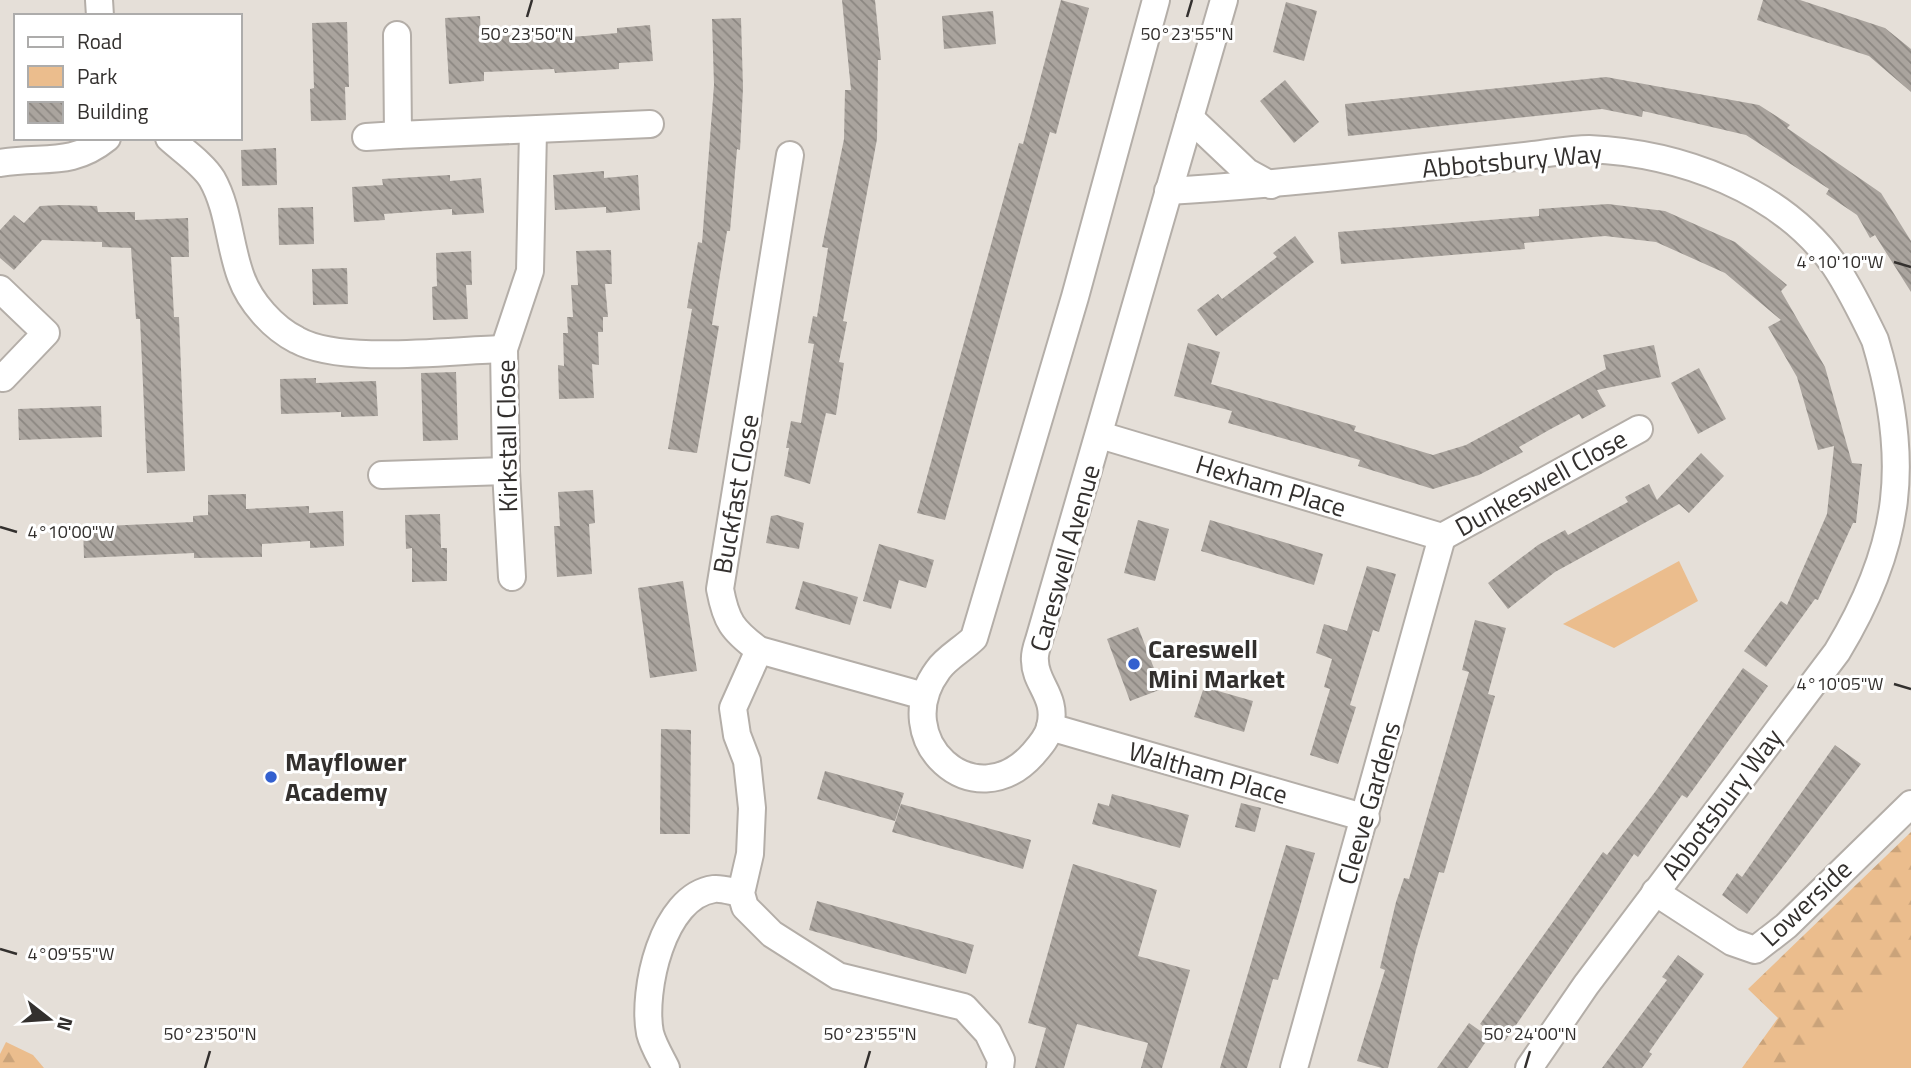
<svg xmlns="http://www.w3.org/2000/svg" width="1911" height="1068" font-family="'Titillium Web',sans-serif">
<style>
.forest{fill:url(#forest-firs)}
.park{fill:#ebbd8d}
.building{fill:url(#building-back-hatch)}
.lines{fill:none;stroke-linecap:round;stroke-linejoin:round}
.minor-casing{stroke:#b4aea8;stroke-width:30}
.minor{stroke:#fff;stroke-width:26}
.ticks{fill:none;stroke:#33302e;stroke-width:2.5}
.poi-dot{fill:#3360cf;stroke:#fff;stroke-width:2.5}
.labels{text-anchor:middle;stroke-width:6;stroke-linejoin:round;paint-order:stroke}
.street-label{font-size:26px;fill:#33302e;stroke:#fff}
.poi-label{font-size:26px;font-weight:bold;fill:#33302e;stroke:#fff;text-anchor:start}
.ticks-label{font-size:18px;text-anchor:middle;fill:#33302e;stroke:#fff;stroke-width:6;stroke-linejoin:round;paint-order:stroke}
</style>
<defs>
<pattern id="forest-firs" width="22" height="20" patternUnits="userSpaceOnUse" patternTransform="scale(1.75)"><rect width="22" height="20" fill="#ebbd8d"/><path d="M5 1l3.5 6h-7zM16 11l3.5 6h-7z" fill="#caa37a"/></pattern>
<pattern id="building-back-hatch" width="6" height="6" patternUnits="userSpaceOnUse" patternTransform="scale(1.75)"><rect width="6" height="6" fill="#aaa49e"/><path d="M-1 5l2 2M0 0l6 6M5-1l2 2" fill="none" stroke="#8b8681"/></pattern>
</defs>
<rect width="100%" height="100%" fill="#e5dfd8"/>
<!-- forest -->
<g class="forest">
<polygon points="1911,832 1911,1068 1742,1068 1778,1018 1748,989"/>
<polygon points="6,1042 33,1055 44,1068 0,1068 0,1054"/>
</g>
<!-- park -->
<g class="park">
<polygon points="1679,561 1698,601 1614,648 1563,624"/>
<polygon points="1911,957 1911,1068 1800,1068"/>
</g>
<!-- building -->
<g class="building">
<polygon points="842,0 875,0 881,60 878,60 877,139 843,321 847,322 839,362 844,363 836,415 826,413 810,484 784,476 789,448 786,448 791,421 801,423 814,344 808,343 813,316 817,317 828,248 822,247 844,139 845,90 851,90"/>
<polygon points="1061,0 1089,8 1056,134 1050,132 945,520 917,513 1019,143 1023,144"/>
<polygon points="1763,0 1800,0 1885,28 1911,49 1911,92 1869,56 1757,20"/>
<polygon points="1286,2 1317,11 1304,61 1273,52"/>
<polygon points="993,11 996,44 944,49 942,16"/>
<polygon points="480,16 481,37 552,33 552,38 585,36 617,33 617,28 650,25 653,61 619,63 619,69 555,73 554,69 484,72 484,81 449,84 445,18"/>
<polygon points="741,18 743,88 740,150 737,149 730,231 727,231 712,325 719,326 697,453 668,449 692,309 687,308 698,242 702,243 714,85 712,19"/>
<polygon points="347,22 349,87 345,87 346,120 311,121 310,89 314,88 312,23"/>
<polygon points="1606,77 1759,105 1790,125 1787,128 1881,193 1911,241 1911,292 1875,235 1870,238 1857,215 1826,194 1829,189 1746,135 1643,111 1642,117 1602,109 1348,136 1345,104"/>
<polygon points="1285,80 1319,122 1294,143 1260,101"/>
<polygon points="276,148 277,185 242,186 241,150"/>
<polygon points="604,171 604,178 638,175 640,210 606,213 606,207 555,210 553,175"/>
<polygon points="450,175 450,181 481,178 484,213 452,215 452,209 384,214 385,220 354,222 352,187 383,185 382,179"/>
<polygon points="1608,204 1665,211 1735,242 1787,285 1781,291 1825,367 1852,463 1862,464 1856,523 1853,523 1818,600 1815,599 1766,667 1744,651 1781,601 1787,605 1827,514 1834,446 1818,450 1797,377 1768,327 1781,320 1725,273 1656,242 1605,236 1524,243 1525,249 1341,264 1338,232 1539,216 1539,209"/>
<polygon points="61,205 97,206 98,212 135,212 135,220 188,218 189,257 171,257 174,317 179,317 185,471 147,473 140,319 136,319 131,248 102,247 102,242 42,240 14,270 0,258 0,230 14,215 24,223 40,206"/>
<polygon points="313,207 314,244 279,245 278,208"/>
<polygon points="1295,236 1314,262 1216,336 1197,310 1218,294 1222,299 1277,257 1273,253"/>
<polygon points="611,250 612,284 605,284 608,317 603,317 603,332 598,332 599,365 592,364 594,398 559,399 558,365 564,366 563,333 568,333 567,317 573,317 571,285 578,285 576,251"/>
<polygon points="471,251 472,285 466,285 468,319 433,320 432,287 437,286 436,253"/>
<polygon points="347,268 348,304 313,305 312,269"/>
<polygon points="1188,343 1220,352 1211,384 1356,426 1354,431 1433,455 1466,445 1606,369 1603,355 1654,345 1661,377 1597,390 1606,406 1582,419 1579,414 1549,430 1519,447 1523,452 1479,475 1433,489 1358,466 1360,460 1228,423 1232,411 1174,396"/>
<polygon points="1699,368 1726,419 1698,434 1671,383"/>
<polygon points="456,372 458,440 423,441 421,373"/>
<polygon points="316,378 316,383 376,381 378,416 341,417 341,412 281,414 280,379"/>
<polygon points="101,406 102,437 19,440 18,409"/>
<polygon points="1701,453 1724,476 1689,513 1679,504 1555,572 1508,609 1488,583 1538,545 1565,530 1568,535 1628,502 1625,497 1649,484 1657,500"/>
<polygon points="593,490 595,523 589,524 592,574 557,577 554,526 560,526 558,492"/>
<polygon points="246,494 246,509 309,506 309,513 343,511 344,546 310,548 310,541 262,544 262,557 194,558 194,553 84,558 83,527 193,522 193,516 208,515 208,495"/>
<polygon points="440,514 441,548 447,548 447,581 412,582 412,548 406,549 405,515"/>
<polygon points="777,515 804,523 799,549 766,543 771,516"/>
<polygon points="1138,520 1169,529 1155,581 1124,573"/>
<polygon points="1210,520 1323,554 1314,585 1201,551"/>
<polygon points="879,544 934,560 926,588 899,580 891,609 863,601"/>
<polygon points="1367,566 1396,574 1379,632 1373,630 1350,705 1356,707 1338,764 1310,755 1330,689 1324,687 1332,659 1316,653 1324,624 1347,631"/>
<polygon points="683,581 697,671 650,678 638,588"/>
<polygon points="803,581 858,597 850,625 795,609"/>
<polygon points="1475,620 1506,628 1488,694 1495,696 1444,873 1439,872 1416,950 1388,1068 1382,1068 1357,1061 1385,970 1380,968 1396,902 1404,878 1409,879 1469,672 1462,670"/>
<polygon points="1138,627 1162,689 1130,701 1107,639"/>
<polygon points="1743,668 1768,686 1687,798 1682,795 1638,857 1634,854 1505,1041 1480,1024 1603,852 1607,855 1655,792"/>
<polygon points="1204,687 1253,701 1244,732 1194,717"/>
<polygon points="661,729 691,730 690,834 660,834"/>
<polygon points="1835,745 1861,764 1747,914 1722,895 1737,873 1742,877"/>
<polygon points="825,771 904,793 895,821 817,799"/>
<polygon points="1112,794 1189,815 1180,848 1092,824 1098,803 1109,806"/>
<polygon points="1241,803 1261,808 1255,832 1235,827"/>
<polygon points="901,804 1031,840 1023,869 892,832"/>
<polygon points="1286,845 1315,853 1299,910 1278,980 1273,979 1247,1068 1220,1068"/>
<polygon points="1073,864 1157,890 1138,956 1190,970 1162,1068 1141,1068 1148,1043 1077,1024 1064,1068 1035,1068 1046,1028 1028,1023"/>
<polygon points="817,901 974,945 966,974 809,930"/>
<polygon points="1678,955 1704,974 1649,1052 1652,1054 1642,1068 1602,1068 1667,980 1662,977"/>
<polygon points="1469,1023 1489,1037 1468,1068 1437,1068"/>
</g>
<g class="lines">
<defs>
<g id="minor">
<polyline points="99,0 100,16"/>
<path d="M1156 0 1075 297 974 638C963 649 946 658 938 670 887 739 974 820 1033 754 1039 747 1048 737 1050 727 1058 697 1035 684 1035 661 1034 654 1037 646 1039 640L1224 0"/>
<polyline points="397,35 398,135 650,124"/>
<polyline points="1190,118 1247,172 1271,185"/>
<polyline points="366,137 398,135"/>
<path d="M169 138C182 150 203 164 212 179 229 209 229 245 241 277 250 302 273 328 297 340 342 365 451 350 504 349"/>
<path d="M790 155 720 589C726 621 732 630 759 650L924 696"/>
<path d="M0 163C42 155 70 168 107 138"/>
<path d="M1168 191C1255 186 1340 177 1426 167 1462 163 1497 159 1533 155 1551 153 1570 149 1589 149 1679 153 1781 189 1835 266 1851 290 1863 315 1875 340 1911 460 1902 545 1837 652L1586 985 1529 1068"/>
<polyline points="0,289 46,333 3,378"/>
<polyline points="1100,435 1442,537"/>
<polyline points="382,475 506,471"/>
<polyline points="1442,537 1639,429"/>
<polyline points="512,577 506,471 504,349 530,271 533,131"/>
<polyline points="759,650 733,708 737,735 747,761 752,808 750,854 741,893 745,907 772,934 838,976 964,1007 988,1033 1001,1060 1000,1068"/>
<polyline points="1050,727 1366,818"/>
<polyline points="1655,892 1732,942 1755,950 1786,926 1911,804"/>
<path d="M666 1068C661 1058 653 1045 650 1033 642 992 662 896 714 889 722 888 733 892 741 893"/>
<polyline points="1294,1068 1442,537"/>
</g>
</defs>
<!-- minor casing -->
<use href="#minor" class="minor-casing"/>
<!-- minor -->
<use href="#minor" class="minor"/>
</g>
<!-- ticks -->
<path class="ticks" d="M527 17 532 0M1187 17 1192 0M1894 262 1911 267M0 527 17 532M1894 684 1911 689M0 949 17 954M205 1068 210 1051M865 1068 870 1051M1525 1068 1530 1051"/>
<!-- markers -->
<g class="poi-dot">
<circle cx="1134" cy="664" r="7"/>
<circle cx="271" cy="777" r="7"/>
</g>
<g class="labels">
<!-- street labels -->
<g class="street-label">
<text transform="translate(1512 161) rotate(-5)" y="9">Abbotsbury Way</text>
<text transform="translate(507 436) rotate(-91)" y="9">Kirkstall Close</text>
<text transform="translate(1541 483) rotate(-29)" y="9">Dunkeswell Close</text>
<text transform="translate(1271 486) rotate(17)" y="9">Hexham Place</text>
<text transform="translate(736 494) rotate(-80)" y="9">Buckfast Close</text>
<text transform="translate(1065 558) rotate(-74)" y="9">Careswell Avenue</text>
<text transform="translate(1208 773) rotate(16)" y="9">Waltham Place</text>
<text transform="translate(1369 803) rotate(-74)" y="9">Cleeve Gardens</text>
<text transform="translate(1722 804) rotate(-53)" y="9">Abbotsbury Way</text>
<text transform="translate(1806 903) rotate(-43)" y="9">Lowerside</text>
</g>
<!-- poi labels -->
<g class="poi-label">
<text x="1148" y="658">Careswell<tspan x="1148" dy="30">Mini Market</tspan></text>
<text x="285" y="771">Mayflower<tspan x="285" dy="30">Academy</tspan></text>
</g>
</g>
<g class="ticks-label">
<text x="527" y="40">50°23'50"N</text>
<text x="1187" y="40">50°23'55"N</text>
<text x="1840" y="268">4°10'10"W</text>
<text x="71" y="538">4°10'00"W</text>
<text x="1840" y="690">4°10'05"W</text>
<text x="71" y="960">4°09'55"W</text>
<text x="210" y="1040">50°23'50"N</text>
<text x="870" y="1040">50°23'55"N</text>
<text x="1530" y="1040">50°24'00"N</text>
</g>
<!-- legend -->
<rect x="14" y="14" width="228" height="126" fill="#ffffff" stroke="#adacab" stroke-width="2"/>
<rect x="28" y="37" width="35" height="10" fill="#ffffff" stroke="#adacab" stroke-width="2"/>
<text x="77" y="49" font-size="21" fill="#33302e">Road</text>
<rect x="28" y="66" width="35" height="21" fill="#ebbd8d" stroke="#adacab" stroke-width="2"/>
<text x="77" y="84" font-size="21" fill="#33302e">Park</text>
<rect x="28" y="102" width="35" height="21" fill="url(#building-back-hatch)" stroke="#adacab" stroke-width="2"/>
<text x="77" y="119" font-size="21" fill="#33302e">Building</text>
<!-- north arrow -->
<g transform="translate(49 1019) rotate(107)" stroke="#ffffff" stroke-width="5" paint-order="stroke">
<path d="M0-5L12 26L0 18L-12 26Z" fill="#33302e"/>
<text y="-10" font-size="19" font-weight="bold" text-anchor="middle" fill="#33302e">N</text>
</g>
</svg>
